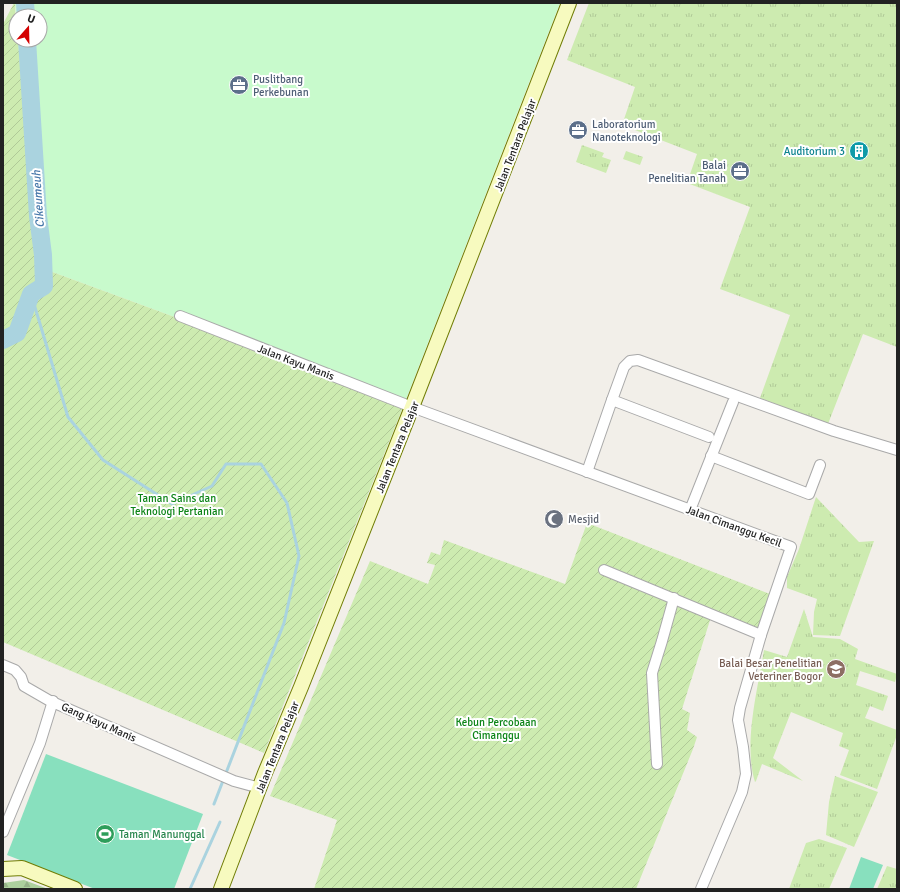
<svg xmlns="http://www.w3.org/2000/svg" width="900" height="892" font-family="Signika,sans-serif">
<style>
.grass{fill:url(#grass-tufts)}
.forest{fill:url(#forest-firs)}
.park{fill:#c8facc}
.garden{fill:url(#garden-furrows)}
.pitch{fill:#88e0be}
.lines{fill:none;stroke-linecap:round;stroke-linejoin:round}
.stream{stroke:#aad3df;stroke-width:3}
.river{stroke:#aad3df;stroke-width:18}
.street-casing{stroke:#a9a9a9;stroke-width:12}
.secondary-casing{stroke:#707d05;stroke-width:16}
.street{stroke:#fff;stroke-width:10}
.secondary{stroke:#f7fabf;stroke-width:14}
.labels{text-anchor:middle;stroke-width:4;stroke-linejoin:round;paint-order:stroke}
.service-label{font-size:11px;fill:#4e5e75;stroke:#fff;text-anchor:start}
.street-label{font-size:11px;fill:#222;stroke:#fff}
.culture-label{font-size:11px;fill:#0d838f;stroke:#fff;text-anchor:end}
.park-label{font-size:11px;fill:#0c8416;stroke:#fff}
.worship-label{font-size:11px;fill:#5b616d;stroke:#fff;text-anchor:start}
.education-label{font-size:11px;fill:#785e54;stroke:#fff;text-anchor:end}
.leisure-label{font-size:11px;fill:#27864d;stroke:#fff;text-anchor:start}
.water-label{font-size:12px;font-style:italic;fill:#4a7aab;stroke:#fff}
</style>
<defs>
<pattern id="grass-tufts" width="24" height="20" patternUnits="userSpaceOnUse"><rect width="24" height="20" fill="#cdebb0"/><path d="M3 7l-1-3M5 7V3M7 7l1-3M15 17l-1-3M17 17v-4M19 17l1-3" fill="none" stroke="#b0c997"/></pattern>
<pattern id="forest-firs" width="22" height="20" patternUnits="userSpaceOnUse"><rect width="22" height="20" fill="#add19e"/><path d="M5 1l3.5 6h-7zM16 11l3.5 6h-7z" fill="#95b388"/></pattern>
<pattern id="garden-furrows" width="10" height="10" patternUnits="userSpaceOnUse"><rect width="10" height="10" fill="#cdebb0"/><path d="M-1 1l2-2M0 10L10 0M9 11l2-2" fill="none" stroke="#b0c997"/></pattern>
</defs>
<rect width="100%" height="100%" fill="#f2efe9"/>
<!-- grass -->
<g class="grass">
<polygon points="589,3 897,3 897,347 863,334 828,424 760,398 790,315 720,289 750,207 687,183 697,154 622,125 635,87 567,60"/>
<polygon points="582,145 604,153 602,157 611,160 606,173 576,162"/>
<polygon points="626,151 643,157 640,165 623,159"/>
<polygon points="816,497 859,542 874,541 840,636 813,635 814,612 817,599 787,588 787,577 799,549"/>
<path d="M804 609 813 637 840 639 858 649 855 659 897 674 895 682 860 671 856 685 888 696 883 711 870 706 865 718 897 730V735L877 789 840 775 849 750 839 746 843 733 791 712 773 758 803 781 762 764 756 781 755 782C743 744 758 688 764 650L787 657Z"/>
<polygon points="835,776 878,792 854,847 826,835 829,802"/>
<polygon points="819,839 847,848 829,889 789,889 806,843"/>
<polygon points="887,866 897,869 897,889 877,889"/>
</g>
<!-- forest -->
<polygon class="forest" points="24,880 48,889 3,889 3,883"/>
<!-- park -->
<polygon class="park" points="15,3 560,3 405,402 36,266 18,40 40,40 40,16 16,16"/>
<!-- garden -->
<g class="garden">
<polygon points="14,3 15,3 16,40 18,40 36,266 405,402 264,753 3,642 3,24"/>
<polygon points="587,523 770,594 756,634 711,617 682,709 690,713 687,730 697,737 693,749 636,889 314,889 337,820 270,796 370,561 428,584 435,565 427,563 431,552 440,555 444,540 565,584"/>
</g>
<!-- pitch -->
<g class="pitch">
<polygon points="46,754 203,814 174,889 95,889 7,855"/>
<polygon points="861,857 883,865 873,889 849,889"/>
</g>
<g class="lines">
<!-- stream -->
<g class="stream">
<polyline points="31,294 68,417 103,460 172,504 212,486 226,464 261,464 287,503 299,556 284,623 214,804"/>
<polyline points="190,889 220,822"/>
</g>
<!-- river -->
<g class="river">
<polyline points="25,3 26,16"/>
<polyline points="3,340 17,333 31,294 44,286 43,255 38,216 27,40"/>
</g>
<defs>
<g id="street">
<polyline points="180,316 412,407 791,547 761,635 740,708 738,720 743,747 746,774 742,792 701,889"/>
<polyline points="612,400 709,437"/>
<polyline points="711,456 809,494 820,465"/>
<polyline points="587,472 612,400 624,367 630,361 638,360 834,431 897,450"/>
<polyline points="690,510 733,402"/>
<polyline points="604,570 761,635"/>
<polyline points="3,665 15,670 21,677 24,686 50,701 234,781 260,788"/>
<polyline points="657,764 652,673 662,641 674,598"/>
<polyline points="3,832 40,743 53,701"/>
</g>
<g id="secondary">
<polyline points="3,869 22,868 75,889"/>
<polyline points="221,889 265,773 301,687 412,407 569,3"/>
</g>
</defs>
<!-- street casing -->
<use href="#street" class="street-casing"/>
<!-- secondary casing -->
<use href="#secondary" class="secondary-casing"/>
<!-- street -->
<use href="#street" class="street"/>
<!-- secondary -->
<use href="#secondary" class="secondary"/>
</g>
<!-- icons -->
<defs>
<symbol id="office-disc" viewBox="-11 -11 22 22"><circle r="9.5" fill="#5c6f8a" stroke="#fff"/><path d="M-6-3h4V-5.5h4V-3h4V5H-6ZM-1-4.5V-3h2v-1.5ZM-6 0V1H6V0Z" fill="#fff"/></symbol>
<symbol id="building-disc" viewBox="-11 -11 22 22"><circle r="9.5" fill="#0f9aa8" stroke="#fff"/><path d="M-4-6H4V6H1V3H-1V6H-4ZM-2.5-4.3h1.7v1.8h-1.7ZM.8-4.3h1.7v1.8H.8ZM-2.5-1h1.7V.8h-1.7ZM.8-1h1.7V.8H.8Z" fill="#fff"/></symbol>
<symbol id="mosque-disc" viewBox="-11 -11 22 22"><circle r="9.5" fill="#6b7280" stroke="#fff"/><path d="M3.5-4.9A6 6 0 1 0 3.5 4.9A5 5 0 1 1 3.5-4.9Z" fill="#fff"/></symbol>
<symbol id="university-disc" viewBox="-11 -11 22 22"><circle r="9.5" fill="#8d6e63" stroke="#fff"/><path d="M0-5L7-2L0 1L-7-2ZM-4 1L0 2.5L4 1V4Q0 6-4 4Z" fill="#fff"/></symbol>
<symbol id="stadium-disc" viewBox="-11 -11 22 22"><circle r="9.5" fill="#2e9e5b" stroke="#fff"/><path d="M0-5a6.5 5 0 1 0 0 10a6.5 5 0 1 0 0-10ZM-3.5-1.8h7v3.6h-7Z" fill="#fff"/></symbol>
</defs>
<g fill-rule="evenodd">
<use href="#office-disc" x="228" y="74" width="22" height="22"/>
<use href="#office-disc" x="567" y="119" width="22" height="22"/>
<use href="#building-disc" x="848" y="140" width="22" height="22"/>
<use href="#office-disc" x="729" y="160" width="22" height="22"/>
<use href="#mosque-disc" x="543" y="508" width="22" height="22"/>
<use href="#university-disc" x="825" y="658" width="22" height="22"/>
<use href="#stadium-disc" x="94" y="823" width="22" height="22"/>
</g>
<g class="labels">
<!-- service labels -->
<g class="service-label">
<text x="253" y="83">Puslitbang<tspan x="253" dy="13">Perkebunan</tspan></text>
<text x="592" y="128">Laboratorium<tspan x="592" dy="13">Nanoteknologi</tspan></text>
<text x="726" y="169" text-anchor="end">Balai<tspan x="726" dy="13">Penelitian Tanah</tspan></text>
</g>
<!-- street labels -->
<g class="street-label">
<text transform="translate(515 145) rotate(-69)" y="4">Jalan Tentara Pelajar</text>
<text transform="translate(296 362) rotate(21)" y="4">Jalan Kayu Manis</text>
<text transform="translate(397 447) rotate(-68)" y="4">Jalan Tentara Pelajar</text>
<text transform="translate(734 526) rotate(20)" y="4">Jalan Cimanggu Kecil</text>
<text transform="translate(99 722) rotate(24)" y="4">Gang Kayu Manis</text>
<text transform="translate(277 747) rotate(-68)" y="4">Jalan Tentara Pelajar</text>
</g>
<!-- culture labels -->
<g class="culture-label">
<text x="845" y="155">Auditorium 3</text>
</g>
<!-- park labels -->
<g class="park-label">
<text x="177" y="502">Taman Sains dan<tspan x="177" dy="13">Teknologi Pertanian</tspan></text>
<text x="496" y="726">Kebun Percobaan<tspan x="496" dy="13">Cimanggu</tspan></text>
</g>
<!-- worship labels -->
<g class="worship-label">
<text x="568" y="523">Mesjid</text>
</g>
<!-- education labels -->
<g class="education-label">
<text x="822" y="667">Balai Besar Penelitian<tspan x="822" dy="13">Veteriner Bogor</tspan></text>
</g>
<!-- leisure labels -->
<g class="leisure-label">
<text x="119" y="838">Taman Manunggal</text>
</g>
<!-- water labels -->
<g class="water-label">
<text transform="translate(38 199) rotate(-94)" y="4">Cikeumeuh</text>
</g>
</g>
<!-- border -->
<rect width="900" height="892" fill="none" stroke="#222222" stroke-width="8"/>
<!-- north arrow -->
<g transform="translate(28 28) rotate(20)"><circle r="19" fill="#ffffff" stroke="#a7a7a7"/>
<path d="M0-3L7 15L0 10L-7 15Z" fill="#d40000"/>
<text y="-6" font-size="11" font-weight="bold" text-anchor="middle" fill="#222222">U</text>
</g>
</svg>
